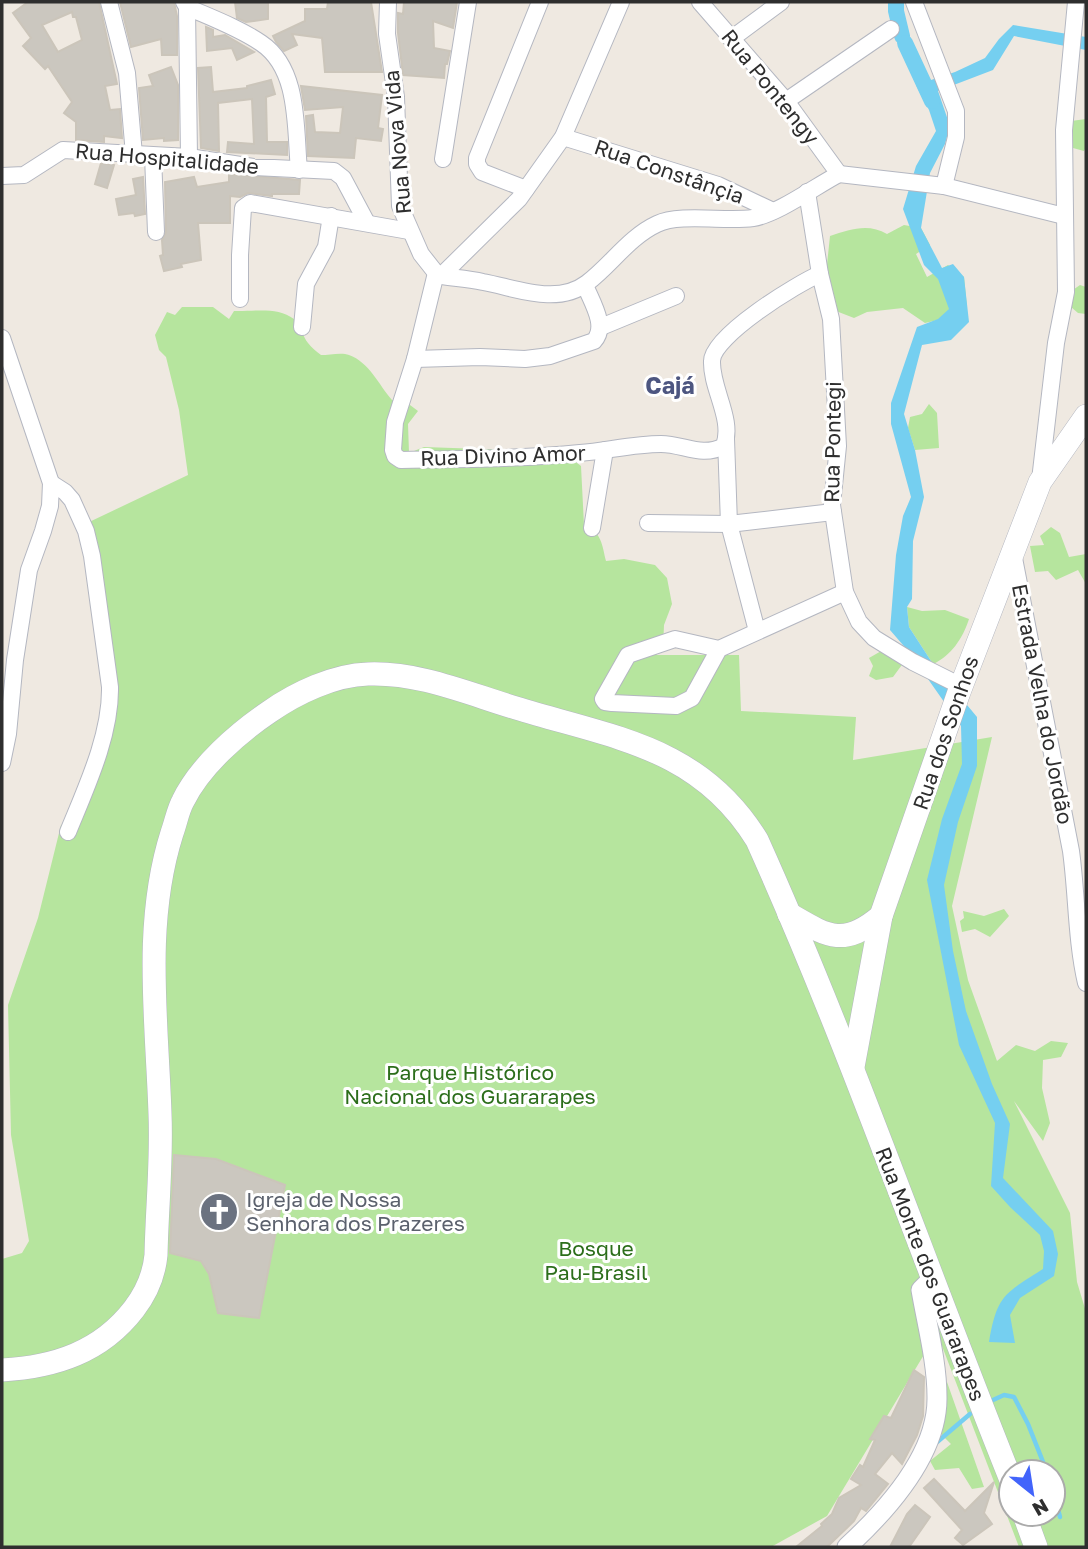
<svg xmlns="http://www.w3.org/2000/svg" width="1088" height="1549" font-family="'Golos Text',sans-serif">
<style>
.green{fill:#b6e59e;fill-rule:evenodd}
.water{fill:#75cff0}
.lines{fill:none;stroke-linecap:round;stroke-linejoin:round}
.stream{stroke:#75cff0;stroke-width:4.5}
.canal{stroke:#75cff0;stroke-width:16}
.building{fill:#cbc7bf;stroke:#cbc5ba;stroke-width:2;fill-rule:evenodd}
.minor-casing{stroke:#b4b7c1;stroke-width:18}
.tertiary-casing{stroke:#b4b7c1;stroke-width:21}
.secondary-casing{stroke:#b4b7c1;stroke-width:24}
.minor{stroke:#fff;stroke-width:16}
.tertiary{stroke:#fff;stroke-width:19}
.secondary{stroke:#fff;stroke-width:23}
.labels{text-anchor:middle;stroke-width:6;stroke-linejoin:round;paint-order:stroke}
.street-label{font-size:21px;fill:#2e2e2e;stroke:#fff}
.park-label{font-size:21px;fill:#2c6e1b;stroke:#fff}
.worship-label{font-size:21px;fill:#5b616d;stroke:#fff;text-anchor:start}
.neighbourhood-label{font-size:23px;font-weight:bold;fill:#4d5680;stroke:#fff}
</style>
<rect width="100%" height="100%" fill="#efe9e1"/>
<!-- green -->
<g class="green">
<polygon points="1086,119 1086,147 1084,151 1073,148 1071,121"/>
<path d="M904 225 921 228 930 245 916 254 927 277 948 265 964 277 967 307 938 320 925 323 903 308 867 312 854 318 836 311 826 274 830 236C850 229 869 223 887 234Z"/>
<polygon points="1080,285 1086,287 1086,314 1078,313 1071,307 1070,292"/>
<path d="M182 307H213L229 319 234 311C252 312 277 306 294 319 300 325 303 337 308 343 312 348 316 351 321 355 329 355 342 352 349 355 369 362 379 385 392 400L402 399 418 411 408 424 409 453 424 447 563 452 581 466 584 525C602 532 602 545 606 561L624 559 655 565 667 578 672 604 664 625 663 649 656 655H739L741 711 856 717 853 760 992 737 952 906 968 980 997 1061 1016 1045 1035 1051 1051 1041 1068 1043 1061 1057 1043 1060 1042 1088 1050 1123 1043 1141 1014 1101 1070 1213 1077 1282 1086 1312V1547H1019L937 1333 827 1516 771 1547H2V1259L22 1253 29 1241 11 1135 8 1005 38 918 61 825 83 812 108 716 85 524 188 475 179 410 166 357 159 350 155 335 167 312 175 315ZM1011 1472H1053V1514H1011Z"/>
<polygon points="929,404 937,413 939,448 915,450 908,428 910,417 922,414"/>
<polygon points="1051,527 1060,533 1069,557 1086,554 1086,584 1078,570 1056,580 1048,571 1035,572 1030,546 1044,545 1040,536"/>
<path d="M907 607 922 611 945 610 969 619C963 638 951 656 933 664L909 627Z"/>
<polygon points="883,650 904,662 893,677 876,680 869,676 873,666 869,658"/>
<polygon points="1004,909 1009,916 990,937 975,929 962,932 960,921 964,918 963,911 984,916"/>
<polygon points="947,1382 984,1487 972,1489 959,1468 935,1470 930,1461 951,1444 941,1434 947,1401"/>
</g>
<!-- water -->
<path class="water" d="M1013 25 1086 37V50L1014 36 993 70 938 91 950 126 945 144 930 173 921 228 942 268 953 264 964 277 969 322 951 340 922 345 904 414 915 450 924 497 913 541 912 599 907 607 909 627 933 664 977 717V766L958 822 944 885 953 951 966 1011 992 1084 1010 1124 1003 1178 1053 1231 1058 1254 1054 1276 1020 1298 1010 1315 1015 1343 989 1342C997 1295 1004 1294 1043 1269L1044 1251 1040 1235 1010 1207 991 1186 995 1123 959 1045 927 880 942 819 962 764 961 726 909 652 890 630 896 555 903 516 911 497 891 424V403L917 327 938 319 949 309 938 279 924 265 903 209 916 166 936 131 929 110 916 85 955 72 985 58 999 39Z"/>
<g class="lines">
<!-- stream -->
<g class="stream">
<polyline points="993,1400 1004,1395 1014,1397 1028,1424 1047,1472"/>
<polyline points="936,1443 970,1414"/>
<polyline points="1053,1490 1060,1517"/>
</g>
<!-- canal -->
<g class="canal">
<polyline points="896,2 896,11 902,36"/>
<polyline points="905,43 932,101"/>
</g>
</g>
<!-- building -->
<g class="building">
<path d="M28 2H99L117 84 105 86 110 110 120 109 122 138 104 136V142L76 140V122L64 113 72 102 48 66 45 69 23 46 31 38 13 13ZM72 12 73 17H76L82 40 58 52 42 25Z"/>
<polygon points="120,2 174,2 177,16 177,55 162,55 161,39 131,47"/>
<polygon points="235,2 268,2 268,19 246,22 237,18"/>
<polygon points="328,2 371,2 382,72 325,72 322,38 292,34 297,45 284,51 276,42 273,36 305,21 305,9 327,9"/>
<polygon points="404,2 457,2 453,28 433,21 434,48 450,51 447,64 445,64 444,78 403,75 398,33 398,13 403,14"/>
<polygon points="206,27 213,30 213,37 225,35 254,52 237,60 232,48 207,51"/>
<polygon points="171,67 178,85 178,140 164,141 164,138 143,140 139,88 153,86 149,75"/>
<polygon points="211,67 213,92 247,88 247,86 271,80 275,94 266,97 267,142 287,142 287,155 227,152 228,142 254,144 252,99 218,103 219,151 201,148 198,68"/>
<polygon points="301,86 382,95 378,128 383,129 381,141 356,138 354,158 308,156 306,116 313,115 315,132 340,133 343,107 305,110"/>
<polygon points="101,163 114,165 107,188 95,184"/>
<polygon points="229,174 300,180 299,194 272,194 272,196 248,193 240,197 230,196 230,223 198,223 201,260 181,264 182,267 164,271 160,256 163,255 162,240 166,232 165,182 194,177 197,187 229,182"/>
<polygon points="143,177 145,214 135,216 134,213 119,215 116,199 136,195 133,179"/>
<polygon points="174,1155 216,1159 285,1185 259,1318 218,1313 209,1274 201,1261 170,1253"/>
<polygon points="914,1370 924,1377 923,1416 917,1435 902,1464 892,1453 875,1474 888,1484 866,1511 861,1508 854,1521 827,1547 796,1547 822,1526 821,1524 832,1514 839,1498 861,1485 851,1479 860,1465 863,1467 875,1440 870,1439 884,1416 891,1418"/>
<polygon points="934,1479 965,1511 994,1482 984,1513 992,1524 963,1545 955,1538 962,1530 924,1488"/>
<polygon points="915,1505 930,1517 909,1547 890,1547 907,1514"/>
</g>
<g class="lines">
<defs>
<g id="minor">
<polyline points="109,2 127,73 134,155"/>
<polyline points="184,2 187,7 189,157"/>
<path d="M388 2 387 34 396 97 400 206 421 254 436 273 441 276C455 278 469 279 483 282 516 288 557 306 587 283 611 265 629 237 657 224 680 213 726 222 753 218 776 215 816 186 839 174"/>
<polyline points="700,2 786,101 839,174"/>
<polyline points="914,2 956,111 956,137 944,186"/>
<path d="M187 7C212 18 239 28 261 43 300 69 295 129 299 170"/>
<polyline points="731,39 781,2"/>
<polyline points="786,101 891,29"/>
<polyline points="563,137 718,185 773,211"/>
<polyline points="153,156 156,232"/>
<polyline points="443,159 468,2"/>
<polyline points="839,174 944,186 1064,216"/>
<polyline points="2,176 24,175 63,150 189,157 253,167 334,171 343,178 367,223"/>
<polyline points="526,189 482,172 477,164 477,158 540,2"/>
<polyline points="807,192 820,274 831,319 838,446 832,505 845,592 859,622 874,638 913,662 961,686"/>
<path d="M436 273 415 359 395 422 393 450 395 456 401 460C459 459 522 459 580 453 606 451 634 444 661 444 684 444 701 458 724 446 734 419 711 389 712 361 712 336 798 283 820 274"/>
<polyline points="441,276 519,199 563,137 621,2"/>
<polyline points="240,299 240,255 243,208 250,203 409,231"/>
<polyline points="302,327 306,284 326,247 331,216"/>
<polyline points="601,327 676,296"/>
<polyline points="2,338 51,483 50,506 43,531 29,570 15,660 8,734 2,763"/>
<path d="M415 359 480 357 525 359 550 356 594 341C608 326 591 301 585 285"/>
<polyline points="726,439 729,524 757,631"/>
<polyline points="1040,480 1056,343 1066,292 1064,130 1076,2"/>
<path d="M51 483 65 492 72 500 86 531 92 556 110 687C111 735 86 788 68 832"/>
<polyline points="648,523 729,524 833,512"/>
<polyline points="592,528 605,450"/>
<path d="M1013 553 1071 851C1077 895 1076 940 1086 983"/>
<polyline points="719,649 692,698 676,706 612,703 605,702 603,699 628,655 675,639 719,649 845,592"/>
</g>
<path id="tertiary" d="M847 1547C886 1511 938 1454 937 1397 937 1362 927 1325 921 1290L932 1279"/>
<g id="secondary">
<path d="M789 914C827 936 843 948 881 916"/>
<polyline points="853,1067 881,916 959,692 1040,482 1086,416"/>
<path d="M2 1370C55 1367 101 1352 134 1309 147 1292 154 1276 156 1255 157 1208 162 1160 160 1114 157 1020 143 924 172 833 176 822 178 810 183 801 200 766 238 733 269 712 296 693 334 675 368 674 419 672 469 694 516 708 613 738 699 746 757 840 851 1049 925 1266 1011 1480"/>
<polyline points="1024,1514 1036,1547"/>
</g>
</defs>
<!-- minor casing -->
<use href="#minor" class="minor-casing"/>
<!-- tertiary casing -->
<use href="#tertiary" class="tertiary-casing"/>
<!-- secondary casing -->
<use href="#secondary" class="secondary-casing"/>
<!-- minor -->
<use href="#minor" class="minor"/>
<!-- tertiary -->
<use href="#tertiary" class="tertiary"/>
<!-- secondary -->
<use href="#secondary" class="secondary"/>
</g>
<!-- icons -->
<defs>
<symbol id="church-disc" viewBox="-11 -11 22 22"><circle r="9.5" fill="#6b7280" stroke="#fff"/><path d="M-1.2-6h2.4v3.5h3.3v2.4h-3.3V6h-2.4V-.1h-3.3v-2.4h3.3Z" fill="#fff"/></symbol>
</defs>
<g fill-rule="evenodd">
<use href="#church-disc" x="197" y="1190" width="44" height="44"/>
</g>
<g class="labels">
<!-- street labels -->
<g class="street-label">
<text transform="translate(770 87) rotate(51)" y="7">Rua Pontengy</text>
<text transform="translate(398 142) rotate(-95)" y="7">Rua Nova Vida</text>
<text transform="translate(167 159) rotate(5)" y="7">Rua Hospitalidade</text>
<text transform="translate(669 172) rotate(19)" y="7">Rua Constânçia</text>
<text transform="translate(833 442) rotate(-89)" y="7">Rua Pontegi</text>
<text transform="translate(503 456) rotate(-2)" y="7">Rua Divino Amor</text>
<text transform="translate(1042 704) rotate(79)" y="7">Estrada Velha do Jordão</text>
<text transform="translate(946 733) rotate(-71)" y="7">Rua dos Sonhos</text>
<text transform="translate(930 1274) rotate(69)" y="7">Rua Monte dos Guararapes</text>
</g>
<!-- park labels -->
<g class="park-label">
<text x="470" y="1080">Parque Histórico<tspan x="470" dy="24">Nacional dos Guararapes</tspan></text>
<text x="596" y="1256">Bosque<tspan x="596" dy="24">Pau-Brasil</tspan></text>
</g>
<!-- worship labels -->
<g class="worship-label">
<text x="246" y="1207">Igreja de Nossa<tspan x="246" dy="24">Senhora dos Prazeres</tspan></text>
</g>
<!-- neighbourhood labels -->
<g class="neighbourhood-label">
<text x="670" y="394">Cajá</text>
</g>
</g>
<!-- border -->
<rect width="1088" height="1549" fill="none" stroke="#2e2e2e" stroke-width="7"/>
<!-- north arrow -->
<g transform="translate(1032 1493) rotate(150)"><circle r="33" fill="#ffffff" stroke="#ababab" stroke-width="2"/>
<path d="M0-5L12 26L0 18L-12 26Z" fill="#4264fb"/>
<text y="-10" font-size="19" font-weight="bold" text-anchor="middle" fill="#2e2e2e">N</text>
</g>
</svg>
